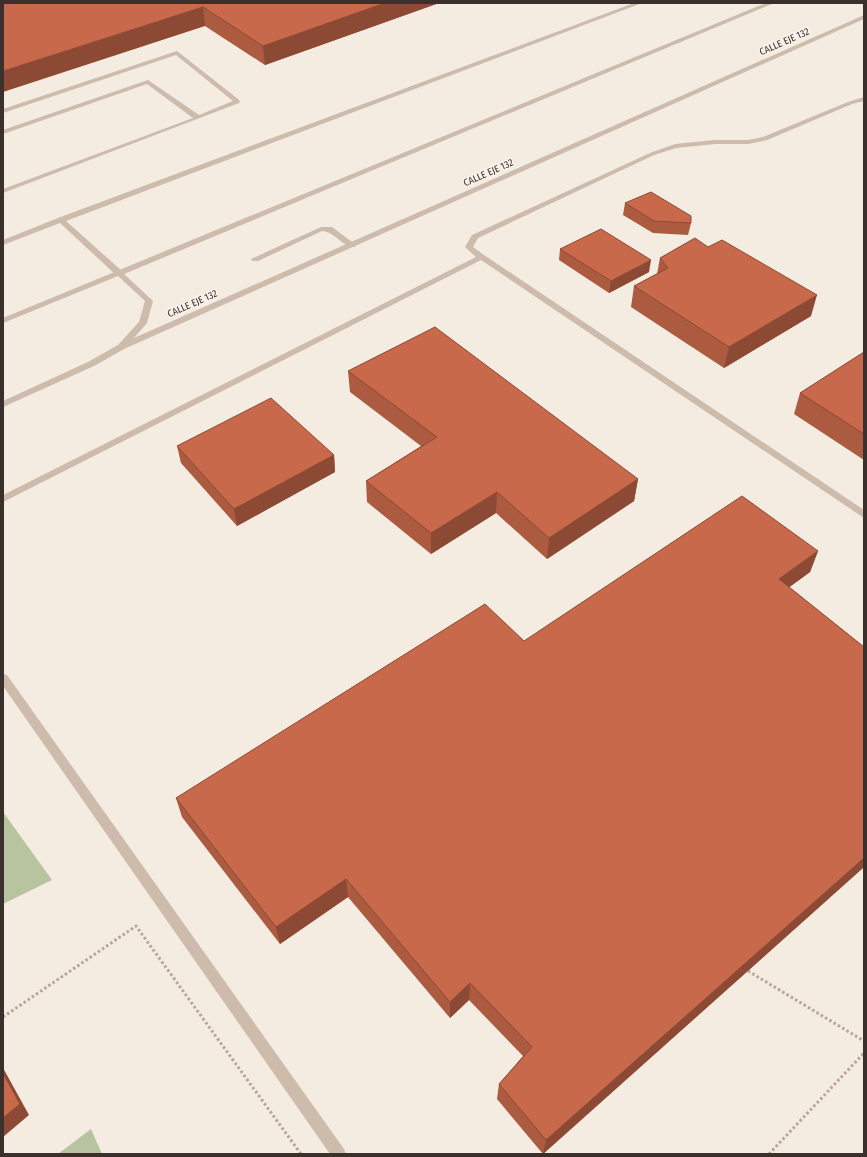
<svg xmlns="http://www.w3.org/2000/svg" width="867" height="1157" font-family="'Fira Sans Condensed',sans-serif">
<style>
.green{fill:#b8c4a0}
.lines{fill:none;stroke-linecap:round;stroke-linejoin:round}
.path{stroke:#b9a596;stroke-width:3;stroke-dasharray:2.5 2.5;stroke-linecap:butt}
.lane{fill:#cdbbac;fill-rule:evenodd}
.street{fill:#cdbbac;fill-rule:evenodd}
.wall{fill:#ac5a40}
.shaded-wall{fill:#8c4a34}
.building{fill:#c8694b;stroke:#8c4a34}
.labels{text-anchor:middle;stroke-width:3;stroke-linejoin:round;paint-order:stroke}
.far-street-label{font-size:10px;fill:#3b302b;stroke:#fbf5ee}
</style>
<rect width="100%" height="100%" fill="#f4ebe1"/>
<!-- green -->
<g class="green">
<polygon points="3,812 52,880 3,904"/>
<polygon points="91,1129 102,1154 58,1154"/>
</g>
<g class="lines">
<!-- path -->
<g class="path">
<polyline points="748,971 864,1041"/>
<polyline points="3,1017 136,926 301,1154"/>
<polyline points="769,1154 864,1053"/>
</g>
<!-- lane -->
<g class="lane">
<polygon points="634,3 642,3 66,221 122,271 122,275 116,275 60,223 3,245 3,240 58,218"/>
<polygon points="177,51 238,99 240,102 239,103 3,193 3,189 193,118 147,84 3,134 3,130 148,80 199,115 233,101 176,55 3,113 3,109"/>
<polygon points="864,97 864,101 852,104 767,140 748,144 715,144 676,148 654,155 478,238 473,247 484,255 864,510 864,518 481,260 3,502 3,495 476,257 465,247 472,235 650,153 675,144 715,140 748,140 763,137 848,102"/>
<path d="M321 227H332L356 245 355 247C343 248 334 231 322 231L258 261H252L251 259Z"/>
<polygon points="3,674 7,675 344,1149 346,1154 330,1154 3,686"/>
</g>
<!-- street -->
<polygon class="street" points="766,3 774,3 124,274 153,301 147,323 134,338 862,16 864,15 864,19 124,349 94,366 3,407 3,401 88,362 118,345 139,322 145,301 118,276 3,323 3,318"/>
</g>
<!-- wall -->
<g class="wall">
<polygon points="3,3 439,3 265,65 205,26"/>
<polygon points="625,203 691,223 688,235 653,233 623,215"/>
<polygon points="708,247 811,316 724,368 631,307 634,286 657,274 660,258"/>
<polygon points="560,249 649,272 609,293 559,260"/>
<polygon points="864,352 864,460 794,414 800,393"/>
<polygon points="348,371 638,479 634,501 547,559 496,513 431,554 367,502 366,481 421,446 350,392"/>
<polygon points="177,446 334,455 335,472 237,526 181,463"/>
<polygon points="818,551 810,572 789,587 864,647 864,867 543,1154 497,1099 499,1084 523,1056 469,1000 450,1018 348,897 280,944 182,817 176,798 524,641"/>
</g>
<!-- shaded-wall -->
<g class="shaded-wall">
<polygon points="385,3 439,3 265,65 263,46"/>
<polygon points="203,7 205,26 3,92 3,71"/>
<polygon points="651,260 649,272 609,293 611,281"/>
<polygon points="817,295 811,316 724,368 729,347"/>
<polygon points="334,455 335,472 237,526 234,509"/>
<polygon points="638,479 634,501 547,559 549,538"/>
<polygon points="497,492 496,513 431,554 431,533"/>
<polygon points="818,551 810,572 772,600 779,579"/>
<polygon points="864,858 864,867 543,1154 546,1140"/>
<polygon points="346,879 348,897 280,944 276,927"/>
<polygon points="470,983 469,1000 450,1018 450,1002"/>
<polygon points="3,1068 29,1115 3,1137"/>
</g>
<!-- building -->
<g class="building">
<polygon points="3,3 385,3 263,46 203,7 3,71"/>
<polygon points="651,192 691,216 691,223 654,221 625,203"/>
<polygon points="601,229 651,260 611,281 560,249"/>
<polygon points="695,238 708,247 722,240 817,295 729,347 634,286 668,268 660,258"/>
<polygon points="435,327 638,479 549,538 497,492 431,533 366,481 437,437 348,371"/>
<polygon points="864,352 864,434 800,393"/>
<polygon points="271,398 334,455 234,509 177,446"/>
<polygon points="742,496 818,551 779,579 864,647 864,858 546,1140 499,1084 532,1047 470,983 450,1002 346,879 276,927 176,798 485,604 524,641"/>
<polygon points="3,1073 20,1104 3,1118"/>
</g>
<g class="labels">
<!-- far-street labels -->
<g class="far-street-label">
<text transform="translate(784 41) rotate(-24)" y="4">CALLE EJE 132</text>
<text transform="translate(488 172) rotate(-24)" y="4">CALLE EJE 132</text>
<text transform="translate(192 303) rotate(-24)" y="4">CALLE EJE 132</text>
</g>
</g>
<!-- border -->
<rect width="867" height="1157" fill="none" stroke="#3b302b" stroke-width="8"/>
</svg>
